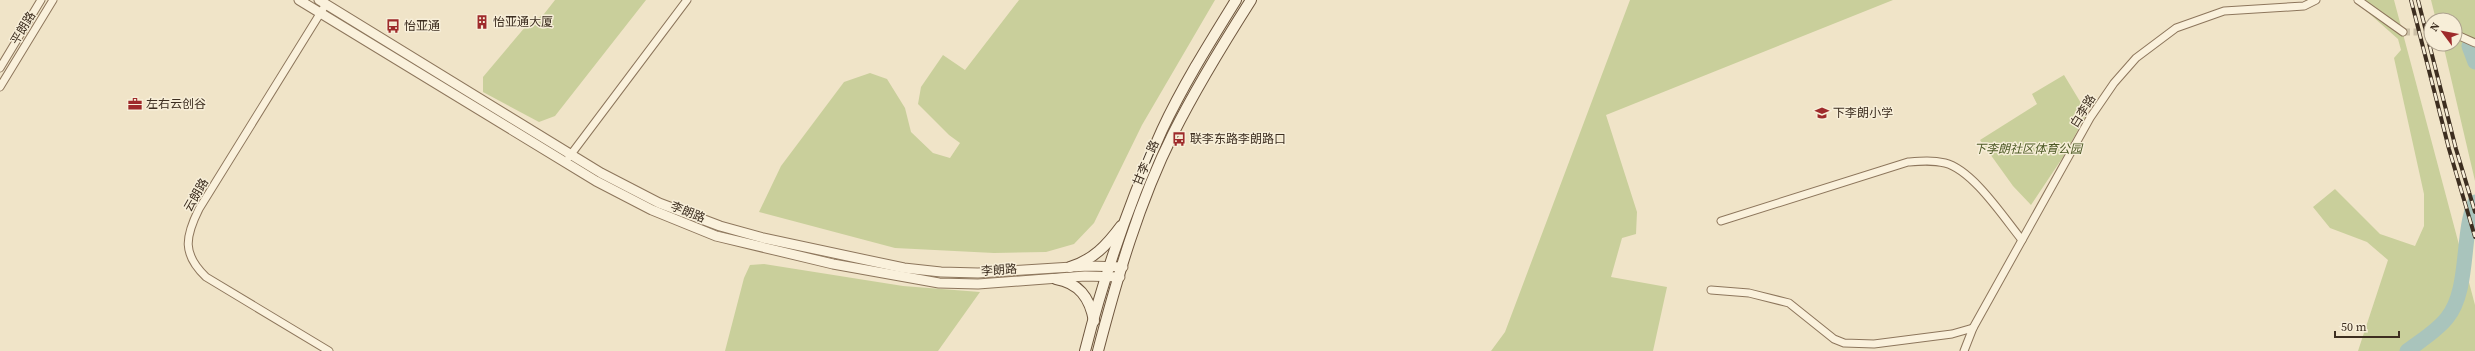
<svg xmlns="http://www.w3.org/2000/svg" width="2475" height="351" font-family="'Source Serif 4','Noto Sans SC',serif">
<style>
.green{fill:#c9cf9b}
.lines{fill:none;stroke-linecap:round;stroke-linejoin:round}
.river{stroke:#a9c4bc;stroke-width:15}
.minor-tunnel{stroke:#ccc0a6;stroke-width:7;stroke-dasharray:7 3.5;stroke-linecap:butt}
.minor-casing{stroke:#8d765c;stroke-width:9}
.tertiary-casing{stroke:#8d765c;stroke-width:11}
.secondary-casing{stroke:#6f573f;stroke-width:12}
.minor{stroke:#faf1dc;stroke-width:7}
.tertiary{stroke:#faf1dc;stroke-width:9}
.secondary{stroke:#faf1dc;stroke-width:10}
.rail-casing{stroke:#3d2e20;stroke-width:4}
.rail{stroke:#f7eed8;stroke-width:2.5;stroke-dasharray:8;stroke-linecap:butt}
.labels{text-anchor:middle;stroke-width:3;stroke-linejoin:round;paint-order:stroke}
.poi-label{font-size:12px;fill:#3d2e20;stroke:#f7eed8;text-anchor:start}
.street-label{font-size:12px;fill:#3d2e20;stroke:#f7eed8}
.park-label{font-size:12px;font-style:italic;fill:#4d5a26;stroke:#f7eed8}
</style>
<rect width="100%" height="100%" fill="#f0e4c8"/>
<!-- green -->
<g class="green">
<polygon points="555,0 646,0 555,116 539,122 483,92 483,77 526,26 544,14"/>
<polygon points="1019,0 1215,0 1142,125 1094,223 1074,244 1046,252 994,253 895,248 759,212 781,166 844,82 870,73 887,79 905,108 911,132 933,153 950,158 960,143 949,135 918,104 921,87 943,55 965,70"/>
<polygon points="1630,0 1893,0 1606,115 1637,212 1636,234 1622,238 1611,277 1667,287 1653,351 1491,351 1505,332"/>
<polygon points="2354,0 2394,0 2475,305 2475,351 2358,351 2388,260 2367,242 2330,228 2313,207 2335,189 2380,234 2415,246 2424,226 2424,194 2394,58 2401,50 2398,39"/>
<polygon points="2431,0 2475,0 2475,181 2443,44 2455,44 2455,20 2436,20"/>
<polygon points="2064,75 2087,113 2065,154 2031,205 2013,186 1980,140 2037,104 2032,94"/>
<polygon points="764,264 903,286 980,292 938,351 725,351 744,278 750,265"/>
</g>
<g class="lines">
<!-- river -->
<g class="river">
<polyline points="2469,46 2475,62"/>
<path d="M2407 351C2420 341 2437 331 2447 318 2470 290 2461 234 2475 202"/>
</g>
<!-- minor-tunnel -->
<polyline class="minor-tunnel" points="2403,32 2431,32"/>
<defs>
<g id="minor">
<polyline points="2358,0 2403,32"/>
<path d="M326 4 199 209C185 237 182 254 206 277L329 351"/>
<polyline points="2455,34 2475,43"/>
<polyline points="0,68 41,0"/>
<polyline points="0,87 53,0"/>
<polyline points="569,157 687,0"/>
<path d="M1721 221 1908 162C1921 161 1932 160 1945 163 1973 170 2004 218 2022 240"/>
<polyline points="1711,290 1749,293 1789,303 1834,339 1844,343 1874,344 1952,334 1973,328"/>
<polyline points="1964,351 1973,328 2090,118 2114,83 2136,58 2176,28 2224,11 2304,6 2316,0"/>
</g>
<g id="tertiary">
<polyline points="299,0 596,181 652,210 716,236 833,264 939,283 978,284 1085,276 1120,277"/>
<polyline points="319,0 601,173 659,203 720,226 763,238 904,268 941,272 978,273 1088,266 1123,267"/>
</g>
<g id="secondary">
<path d="M1070 267C1093 260 1107 245 1121 226"/>
<path d="M1056 279C1079 283 1090 298 1094 321"/>
<path d="M1085 351C1104 276 1130 200 1162 130 1183 85 1210 42 1236 0"/>
<path d="M1098 351C1117 278 1139 202 1173 134 1196 88 1223 44 1251 0"/>
</g>
</defs>
<!-- minor casing -->
<use href="#minor" class="minor-casing"/>
<!-- tertiary casing -->
<use href="#tertiary" class="tertiary-casing"/>
<!-- secondary casing -->
<use href="#secondary" class="secondary-casing"/>
<!-- minor -->
<use href="#minor" class="minor"/>
<!-- tertiary -->
<use href="#tertiary" class="tertiary"/>
<!-- secondary -->
<use href="#secondary" class="secondary"/>
<defs>
<g id="rail">
<polyline points="2411,0 2449,149 2475,237"/>
<polyline points="2418,0 2456,149 2475,212"/>
</g>
</defs>
<!-- rail casing -->
<use href="#rail" class="rail-casing"/>
<!-- rail -->
<use href="#rail" class="rail"/>
</g>
<!-- icons -->
<defs>
<symbol id="building-bare" viewBox="-9 -9 18 18"><path d="M-4-6H4V6H1V3H-1V6H-4ZM-2.5-4.3h1.7v1.8h-1.7ZM.8-4.3h1.7v1.8H.8ZM-2.5-1h1.7V.8h-1.7ZM.8-1h1.7V.8H.8Z" fill="#9e2a2b" stroke="#f7eed8" stroke-width="2.5" paint-order="stroke"/></symbol>
<symbol id="bus-bare" viewBox="-9 -9 18 18"><path d="M-5-6H5V4H4V6H2V4H-2V6H-4V4H-5ZM-3.5-4V0h7V-4ZM-3.5 1.2v1.5H-2V1.2ZM2 1.2v1.5H3.5V1.2Z" fill="#9e2a2b" stroke="#f7eed8" stroke-width="2.5" paint-order="stroke"/></symbol>
<symbol id="office-bare" viewBox="-9 -9 18 18"><path d="M-6-3h4V-5.5h4V-3h4V5H-6ZM-1-4.5V-3h2v-1.5ZM-6 0V1H6V0Z" fill="#9e2a2b" stroke="#f7eed8" stroke-width="2.5" paint-order="stroke"/></symbol>
<symbol id="school-bare" viewBox="-9 -9 18 18"><path d="M0-5L7-2L0 1L-7-2ZM-4 1L0 2.5L4 1V4Q0 6-4 4Z" fill="#9e2a2b" stroke="#f7eed8" stroke-width="2.5" paint-order="stroke"/></symbol>
</defs>
<g fill-rule="evenodd">
<use href="#building-bare" x="472" y="12" width="20" height="20"/>
<use href="#bus-bare" x="383" y="16" width="20" height="20"/>
<use href="#office-bare" x="125" y="94" width="20" height="20"/>
<use href="#school-bare" x="1812" y="103" width="20" height="20"/>
<use href="#bus-bare" x="1169" y="129" width="20" height="20"/>
</g>
<g class="labels">
<!-- poi labels -->
<g class="poi-label">
<text x="493" y="26">怡亚通大厦</text>
<text x="404" y="30">怡亚通</text>
<text x="146" y="108">左右云创谷</text>
<text x="1833" y="117">下李朗小学</text>
<text x="1190" y="143">联李东路李朗路口</text>
</g>
<!-- street labels -->
<g class="street-label">
<text transform="translate(23 28) rotate(-59)" y="4">平朗路</text>
<text transform="translate(2083 111) rotate(-58)" y="4">白李路</text>
<text transform="translate(1146 163) rotate(-67)" y="4">甘李二路</text>
<text transform="translate(196 195) rotate(-60)" y="4">云朗路</text>
<text transform="translate(688 212) rotate(22)" y="4">李朗路</text>
<text transform="translate(999 270) rotate(-4)" y="4">李朗路</text>
</g>
<!-- park labels -->
<g class="park-label">
<text x="2028" y="153">下李朗社区体育公园</text>
</g>
</g>
<!-- north arrow -->
<g transform="translate(2443 32) rotate(302)"><circle r="19" fill="#f7eed8" stroke="#ada18e"/>
<path d="M0-3L7 15L0 10L-7 15Z" fill="#9e2a2b"/>
<text y="-6" font-size="11" font-weight="bold" text-anchor="middle" fill="#3d2e20">N</text>
</g>
<!-- scale -->
<path d="M2335 331v6h64v-6" fill="none" stroke="#3d2e20" stroke-width="2"/>
<text x="2341" y="331" font-size="12" fill="#3d2e20" stroke="#f7eed8" stroke-width="3" paint-order="stroke">50 m</text>
</svg>
